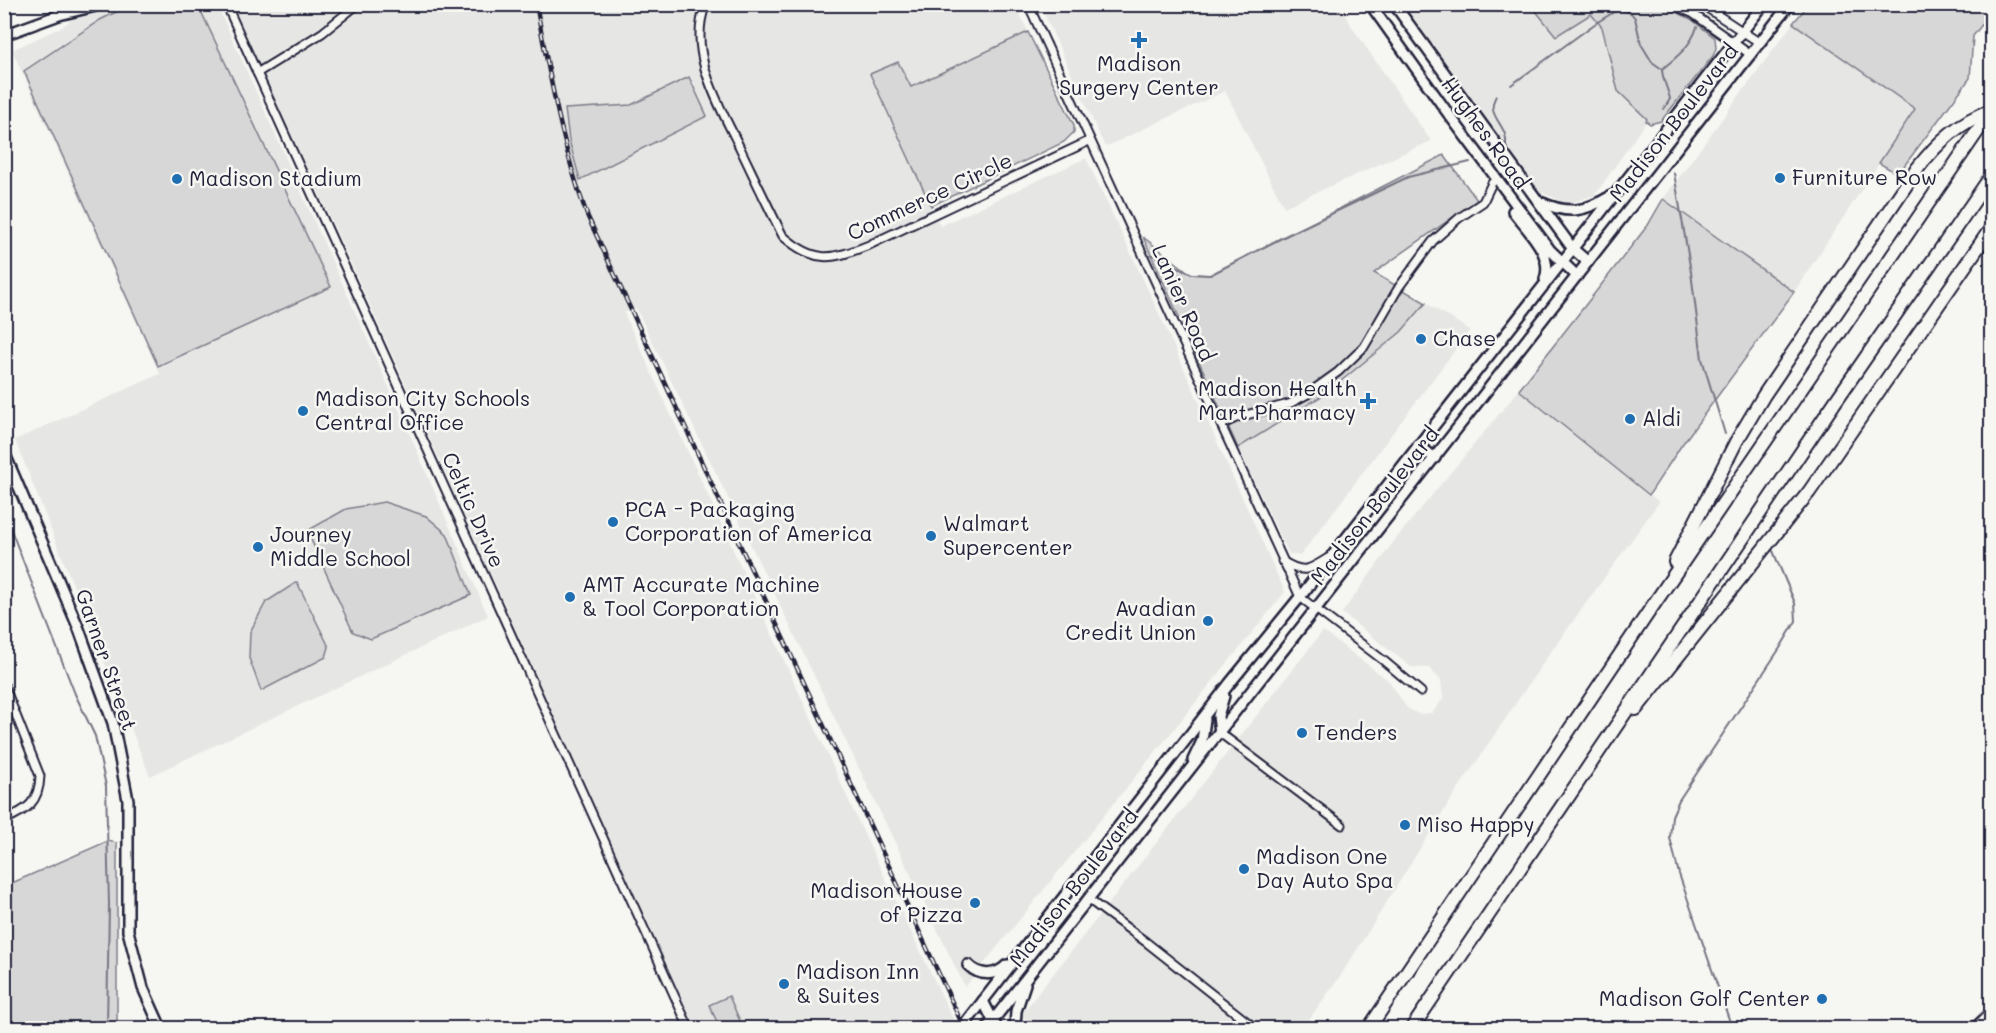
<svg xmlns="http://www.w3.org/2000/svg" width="1996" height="1033" font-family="Mali,sans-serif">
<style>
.built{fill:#e6e6e4;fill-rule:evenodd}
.green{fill:#d7d7d7;stroke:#7c7c89;stroke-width:1.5}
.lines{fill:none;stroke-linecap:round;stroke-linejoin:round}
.stream{stroke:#757583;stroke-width:2}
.street-casing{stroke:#22223b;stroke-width:11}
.secondary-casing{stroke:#22223b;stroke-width:14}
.highway-casing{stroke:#22223b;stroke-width:16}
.street{stroke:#f6f6f2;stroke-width:7}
.secondary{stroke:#f6f6f2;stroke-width:9}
.highway{stroke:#f6f6f2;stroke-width:12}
.rail-casing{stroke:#22223b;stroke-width:4.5}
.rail{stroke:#f6f6f2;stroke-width:2;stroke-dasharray:7;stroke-linecap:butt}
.poi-dot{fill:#1f6fb2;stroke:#f6f6f2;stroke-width:2}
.labels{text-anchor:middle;stroke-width:5;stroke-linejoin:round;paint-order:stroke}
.poi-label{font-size:21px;fill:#22223b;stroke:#f6f6f2;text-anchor:start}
.street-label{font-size:21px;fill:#22223b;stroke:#f6f6f2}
</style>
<rect width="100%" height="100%" fill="#f6f6f2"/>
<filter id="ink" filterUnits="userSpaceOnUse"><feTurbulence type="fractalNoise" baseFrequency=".0167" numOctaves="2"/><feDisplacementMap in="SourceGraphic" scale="12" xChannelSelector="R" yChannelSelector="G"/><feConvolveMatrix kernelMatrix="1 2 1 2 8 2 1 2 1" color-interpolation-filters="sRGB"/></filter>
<g filter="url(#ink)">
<!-- built -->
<g class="built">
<polygon points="91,5 217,5 405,423 488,616 150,776 15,440 160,374 12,50 62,27"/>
<path d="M232 5H1016L1028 32 910 87 871 74 940 226 1086 158 1156 307 1285 592 965 987 636 308 624 313 872 851 953 1019 946 1028H695L356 274ZM689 77 569 140 565 109 631 105Z"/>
<polygon points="1040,5 1340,5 1352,27 1431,141 1284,207 1225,91 1105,147"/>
<polygon points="1404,5 1531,5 1556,36 1591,14 1602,26 1618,91 1648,119 1595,195 1568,204 1538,191"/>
<polygon points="1793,23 1915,109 1794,292 1663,199"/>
<polygon points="1426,303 1470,330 1300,556 1289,554 1238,448 1325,394 1401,332"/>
<polygon points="1519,390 1659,502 1545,660 1448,804 1341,975 1303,1028 1036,1028 1021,1015 1323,631 1389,681 1407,708 1418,714 1432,713 1443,699 1441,680 1429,668 1411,667 1342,613 1395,540"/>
</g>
<!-- green -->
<g class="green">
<polygon points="1809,4 1991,5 1991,13 1973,36 1970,78 1898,174 1879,163 1915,109 1793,23"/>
<polygon points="130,5 198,5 331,287 158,366 24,71 100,20"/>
<polygon points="1531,5 1662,5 1691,19 1715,38 1716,48 1713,56 1661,121 1650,124 1646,121 1647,119 1618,91 1602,27 1591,14 1556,36"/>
<polygon points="1028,32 1074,125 1074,132 1064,142 931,206 870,74 898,62 911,87"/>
<polygon points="689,77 707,116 580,180 569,140 565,109 631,105"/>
<polygon points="1444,155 1477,200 1374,273 1426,303 1401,332 1325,394 1238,448 1143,237 1191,274 1210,275"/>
<polygon points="1663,199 1794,292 1681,446 1649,495 1519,390 1648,225"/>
<polygon points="384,502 426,516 447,534 471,595 371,639 353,632 307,531 346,509"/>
<polygon points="297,582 329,647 326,657 261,691 249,658 250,632 266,602"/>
<polygon points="108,841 117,843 117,1028 5,1028 5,886"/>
<polygon points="729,996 743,1028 720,1028 709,1005"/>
</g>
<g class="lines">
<!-- stream -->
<g class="stream">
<polyline points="1511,85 1596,23 1614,12 1622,10 1631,13 1635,18 1641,44 1652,62 1662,69"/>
<path d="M1496 96C1484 116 1509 125 1506 145"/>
<path d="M1664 109 1670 99C1668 89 1662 79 1662 69 1677 57 1691 46 1697 27"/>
<polyline points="1674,173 1691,272 1702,359 1725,434"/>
<polyline points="1151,254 1192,274 1210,275 1283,237 1408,177 1470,162"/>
<polyline points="4,512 75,694 95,736 106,786 109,904 107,1028"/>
<polyline points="1732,1028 1679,874 1670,838 1672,816 1679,800 1780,648 1796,621 1795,603 1773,551"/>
</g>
<defs>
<g id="street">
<polyline points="56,4 59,15"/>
<polyline points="226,4 689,1028"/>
<path d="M706 4C686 52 720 106 740 148 754 177 768 207 783 236 815 264 831 260 869 245L1089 141"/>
<polyline points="1028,4 1300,597 1384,661 1421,692"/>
<polyline points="1670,4 1692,13 1751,55"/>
<polyline points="1701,4 1760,43"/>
<polyline points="257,73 322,33 358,4"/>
<polyline points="1221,425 1238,417 1289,404 1306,395 1338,372 1364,347 1399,287 1433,241 1459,218 1483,202 1492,183"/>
<path d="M1282 561C1303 574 1308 571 1328 558"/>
<path d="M4 685 40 776C39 803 27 810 4 820"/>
<polyline points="1220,733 1342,825"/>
<polyline points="1088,899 1146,942 1255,1028"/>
</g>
<g id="secondary">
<polyline points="1370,4 1447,112 1550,250 1577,276"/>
<polyline points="1394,4 1573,249 1588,262"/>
<polyline points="4,35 59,15 104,4"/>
<path d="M1540 202C1569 215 1584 212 1611 196"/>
<path d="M1513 211C1527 230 1554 254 1545 279"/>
<polyline points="1418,445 1435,458"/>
<polyline points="4,452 79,629 113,723 128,800 128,931 143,988 161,1028"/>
<polyline points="1220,733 1218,716 1224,696"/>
<polyline points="1193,760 1202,741 1205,719"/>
<path d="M968 965C979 976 995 977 1007 965"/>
<polyline points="983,1001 997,1028"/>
<polyline points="962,1028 1230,683 1300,597 1764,4"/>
<polyline points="987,1028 1790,4"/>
<polyline points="1015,1028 1016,1011 1025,984"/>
<polyline points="1975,1028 1992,1012"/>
</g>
<g id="highway">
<path d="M1675 562 1736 442 1764 395 1917 169C1938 142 1959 122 1992 110"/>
<polyline points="1636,709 1809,492 1992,227"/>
<polyline points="1369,1028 1652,607 1992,110"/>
<polyline points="1412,1028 1835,402 1992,175"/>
</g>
</defs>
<!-- street casing -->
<use href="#street" class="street-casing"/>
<!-- secondary casing -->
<use href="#secondary" class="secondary-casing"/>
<!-- highway casing -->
<use href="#highway" class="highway-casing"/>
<!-- street -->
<use href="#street" class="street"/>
<!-- secondary -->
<use href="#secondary" class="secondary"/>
<!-- highway -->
<use href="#highway" class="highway"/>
<defs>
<path id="rail" d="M536 4C550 76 562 147 587 215L964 1028"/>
</defs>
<!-- rail casing -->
<use href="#rail" class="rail-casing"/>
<!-- rail -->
<use href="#rail" class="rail"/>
</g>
</g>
<!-- markers -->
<g class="poi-dot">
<path d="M1136 31h6v6h6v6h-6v6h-6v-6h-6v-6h6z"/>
<circle cx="1780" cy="178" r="6"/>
<circle cx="177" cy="179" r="6"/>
<circle cx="1421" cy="339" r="6"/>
<path d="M1365 392h6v6h6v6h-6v6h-6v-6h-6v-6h6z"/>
<circle cx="303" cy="411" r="6"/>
<circle cx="1630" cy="419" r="6"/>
<circle cx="613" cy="522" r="6"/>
<circle cx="931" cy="536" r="6"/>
<circle cx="258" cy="547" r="6"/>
<circle cx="570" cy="597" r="6"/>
<circle cx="1208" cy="621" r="6"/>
<circle cx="1302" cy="733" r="6"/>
<circle cx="1405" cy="825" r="6"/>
<circle cx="1244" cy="869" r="6"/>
<circle cx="975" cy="903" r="6"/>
<circle cx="784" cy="984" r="6"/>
<circle cx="1822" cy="999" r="6"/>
</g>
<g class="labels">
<!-- poi labels -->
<g class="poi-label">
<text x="1139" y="71" text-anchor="middle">Madison<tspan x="1139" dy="24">Surgery Center</tspan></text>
<text x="1792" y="185">Furniture Row</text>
<text x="189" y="186">Madison Stadium</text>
<text x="1433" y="346">Chase</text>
<text x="1356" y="396" text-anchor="end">Madison Health<tspan x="1356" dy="24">Mart Pharmacy</tspan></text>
<text x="315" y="406">Madison City Schools<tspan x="315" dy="24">Central Office</tspan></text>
<text x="1642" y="426">Aldi</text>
<text x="625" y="517">PCA - Packaging<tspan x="625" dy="24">Corporation of America</tspan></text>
<text x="943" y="531">Walmart<tspan x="943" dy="24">Supercenter</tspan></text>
<text x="270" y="542">Journey<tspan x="270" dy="24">Middle School</tspan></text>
<text x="582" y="592">AMT Accurate Machine<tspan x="582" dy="24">&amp; Tool Corporation</tspan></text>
<text x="1196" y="616" text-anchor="end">Avadian<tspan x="1196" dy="24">Credit Union</tspan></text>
<text x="1314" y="740">Tenders</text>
<text x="1417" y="832">Miso Happy</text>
<text x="1256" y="864">Madison One<tspan x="1256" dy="24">Day Auto Spa</tspan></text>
<text x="963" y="898" text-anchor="end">Madison House<tspan x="963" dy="24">of Pizza</tspan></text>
<text x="796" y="979">Madison Inn<tspan x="796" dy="24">&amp; Suites</tspan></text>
<text x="1810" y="1006" text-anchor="end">Madison Golf Center</text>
</g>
<!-- street labels -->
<g class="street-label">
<text transform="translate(1674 123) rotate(-52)" y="7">Madison Boulevard</text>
<text transform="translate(1485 133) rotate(54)" y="7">Hughes Road</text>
<text transform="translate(930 197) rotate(-25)" y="7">Commerce Circle</text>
<text transform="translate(1183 303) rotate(66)" y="7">Lanier Road</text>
<text transform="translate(1375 506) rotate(-52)" y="7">Madison Boulevard</text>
<text transform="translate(473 510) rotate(66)" y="7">Celtic Drive</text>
<text transform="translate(106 660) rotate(71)" y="7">Garner Street</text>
<text transform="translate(1074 888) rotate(-52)" y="7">Madison Boulevard</text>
</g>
</g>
<!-- margin -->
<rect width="1996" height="1033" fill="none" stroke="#f6f6f2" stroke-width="24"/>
<rect x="12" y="12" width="1972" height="1009" fill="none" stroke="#22223b" stroke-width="2" filter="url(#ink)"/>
</svg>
